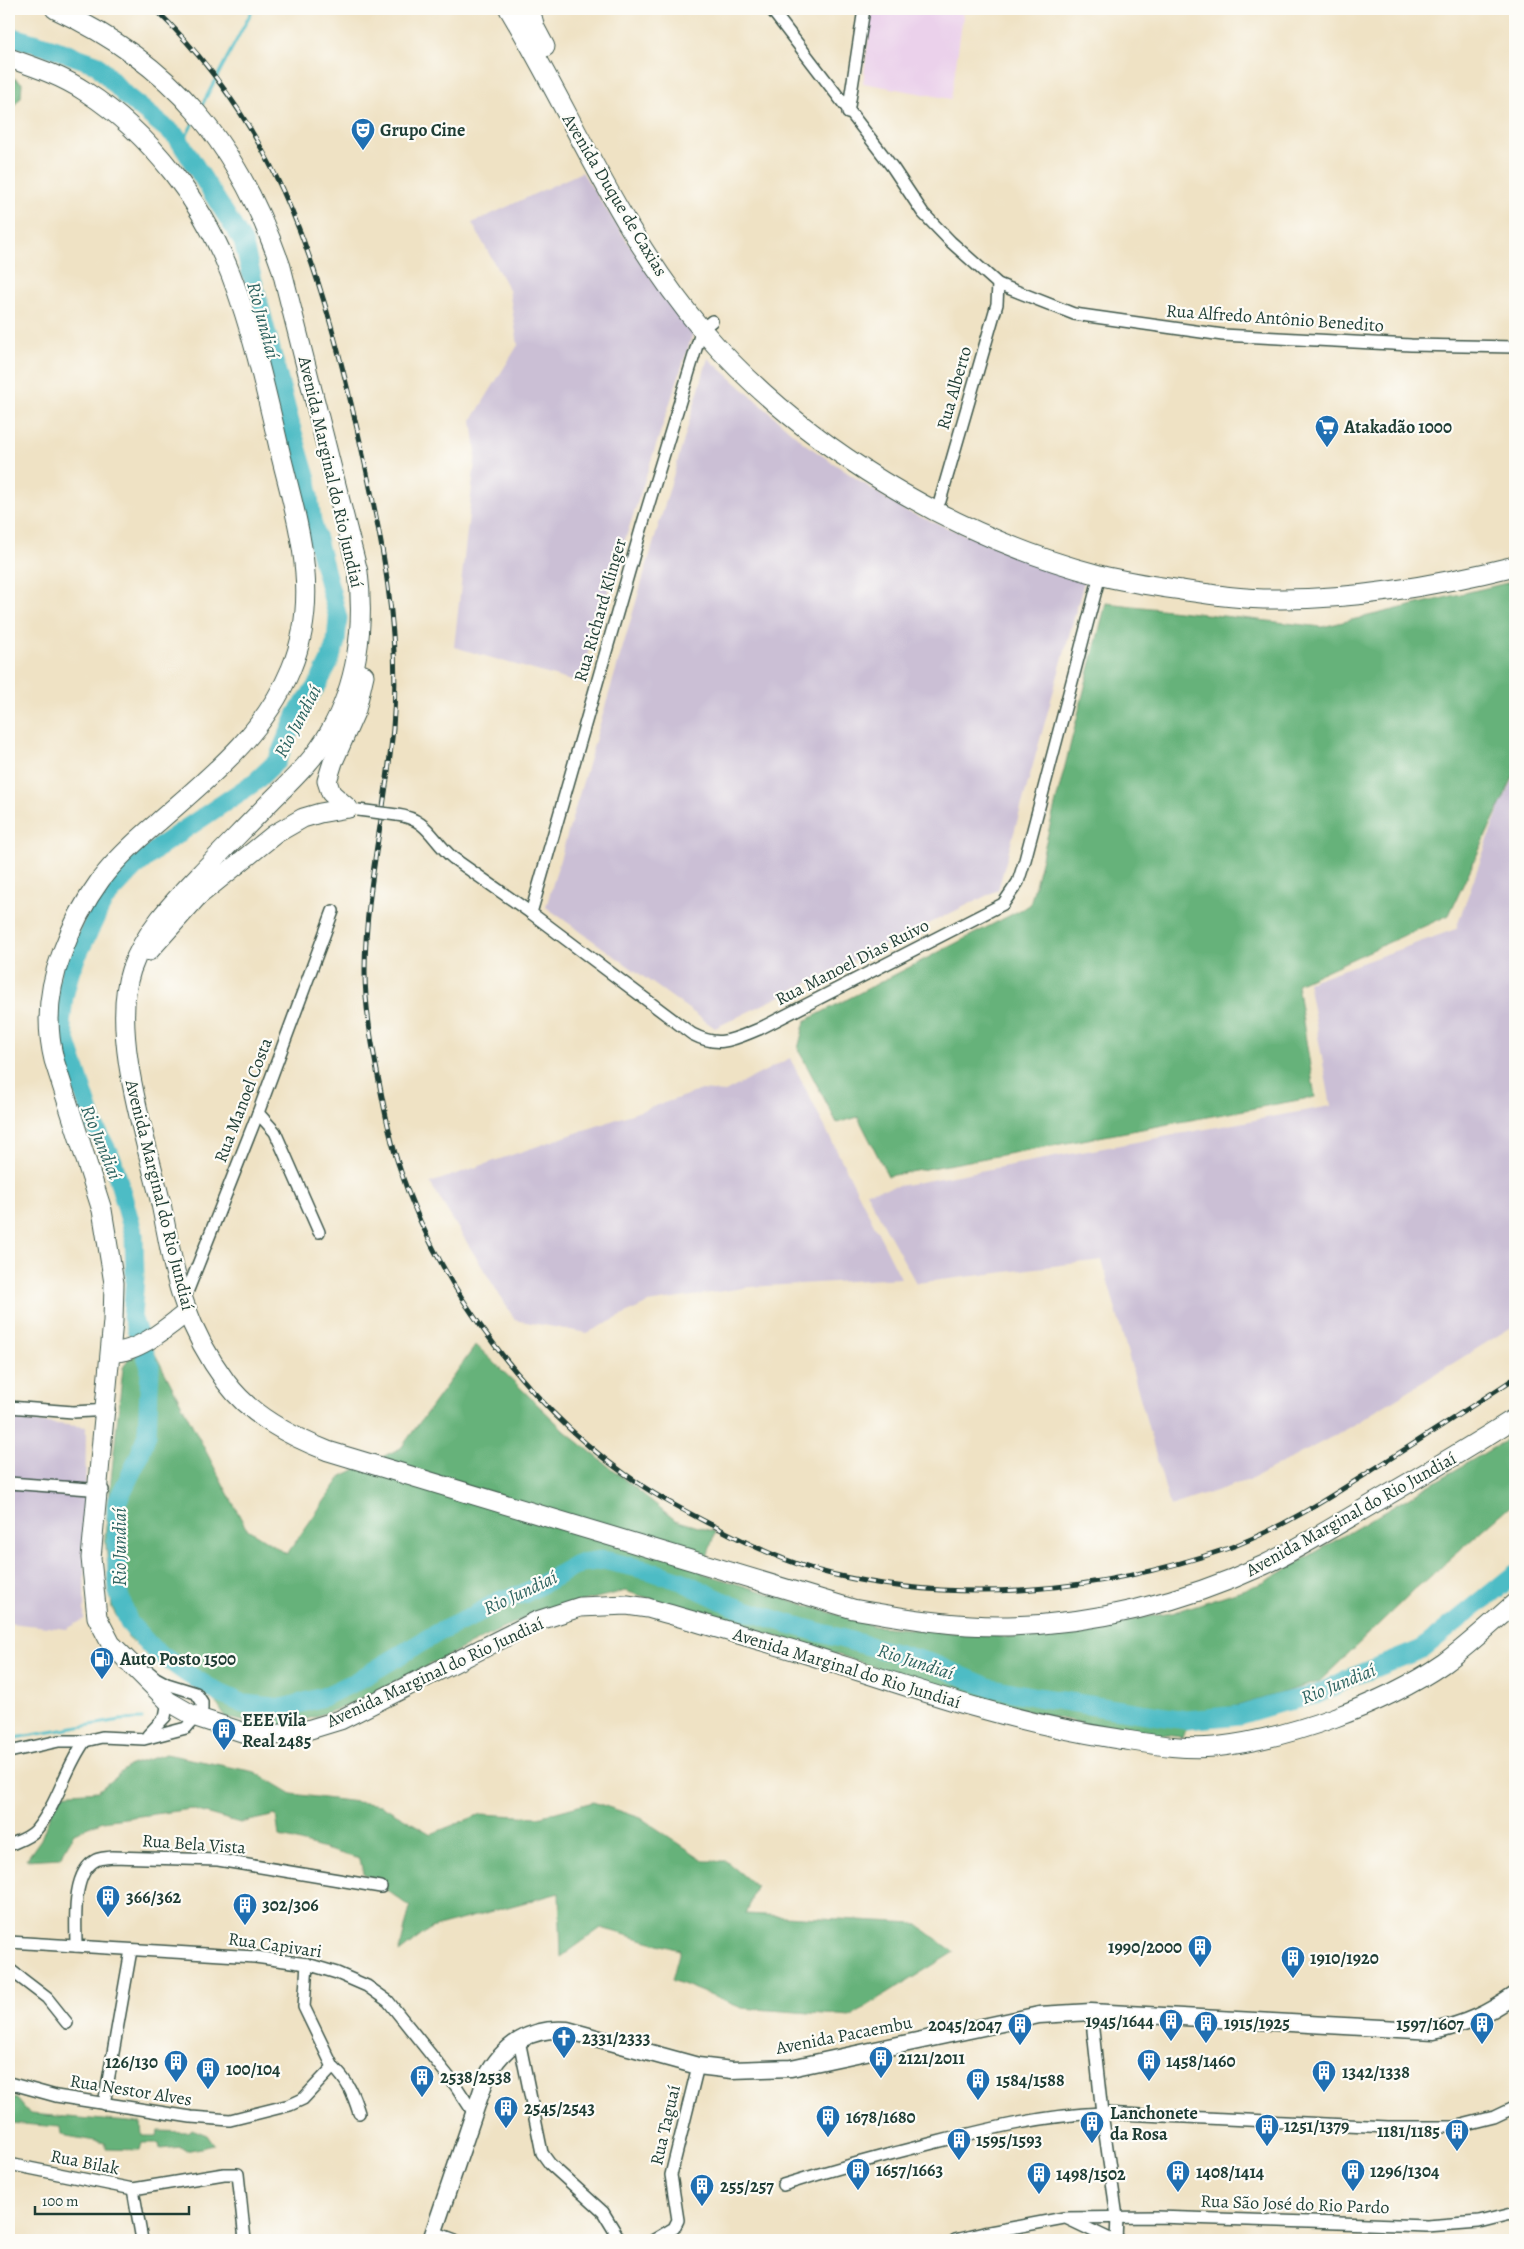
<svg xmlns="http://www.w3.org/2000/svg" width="1524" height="2249" font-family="Alegreya,serif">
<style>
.built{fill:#ebd1eb}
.industrial{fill:#cbbfd5}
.forest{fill:#66b27a;stroke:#427857}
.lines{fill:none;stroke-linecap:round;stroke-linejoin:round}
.stream{stroke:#4ebcc5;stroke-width:3}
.river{stroke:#4ebcc5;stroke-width:19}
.street-casing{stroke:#3e564a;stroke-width:14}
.secondary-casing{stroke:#3e564a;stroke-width:19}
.primary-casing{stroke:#3e564a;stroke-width:21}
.street{stroke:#fff;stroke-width:11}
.secondary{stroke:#fff;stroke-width:16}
.primary{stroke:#fff;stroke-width:19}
.rail-casing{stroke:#1f3d34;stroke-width:5}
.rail{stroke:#fdfcf7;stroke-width:3;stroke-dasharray:9;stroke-linecap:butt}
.street-bridge-casing{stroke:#3e564a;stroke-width:14;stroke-linecap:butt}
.street-bridge{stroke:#fff;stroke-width:11}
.labels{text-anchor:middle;stroke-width:4.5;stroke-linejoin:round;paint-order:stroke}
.poi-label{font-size:18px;font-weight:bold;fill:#1f3d34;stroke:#fdfcf7;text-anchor:start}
.street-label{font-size:18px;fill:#1f3d34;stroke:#fdfcf7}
.water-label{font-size:19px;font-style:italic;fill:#2d6360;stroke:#fdfcf7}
</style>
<rect width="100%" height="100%" fill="#fdfcf7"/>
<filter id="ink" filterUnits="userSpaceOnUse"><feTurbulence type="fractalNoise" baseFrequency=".02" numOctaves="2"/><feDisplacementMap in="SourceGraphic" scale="10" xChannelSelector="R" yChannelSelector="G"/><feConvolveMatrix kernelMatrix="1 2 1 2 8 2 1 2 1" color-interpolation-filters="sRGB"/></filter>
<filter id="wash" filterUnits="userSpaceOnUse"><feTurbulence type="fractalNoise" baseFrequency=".0096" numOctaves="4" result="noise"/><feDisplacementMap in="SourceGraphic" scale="20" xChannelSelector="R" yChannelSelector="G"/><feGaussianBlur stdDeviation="1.12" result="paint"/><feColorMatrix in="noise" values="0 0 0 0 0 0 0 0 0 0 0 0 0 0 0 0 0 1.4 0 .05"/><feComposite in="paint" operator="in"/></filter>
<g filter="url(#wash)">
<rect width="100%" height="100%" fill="#efe2c4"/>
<!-- built -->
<polygon class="built" points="872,9 964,9 951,99 863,83"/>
<!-- industrial -->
<g class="industrial">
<polygon points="582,172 653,281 693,333 578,683 454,647 476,452 472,420 518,345 509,290 472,223"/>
<polygon points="708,358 805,444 903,510 1084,582 998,890 715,1028 546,907"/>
<polygon points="1515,776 1515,1325 1345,1430 1252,1479 1170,1506 1102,1260 916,1283 866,1192 1331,1106 1308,982 1456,929 1500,806"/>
<polygon points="790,1058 901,1278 749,1287 648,1303 587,1333 515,1320 430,1183 702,1090 725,1092"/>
<polygon points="9,1419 86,1427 84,1619 67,1629 9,1623"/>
</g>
<!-- forest -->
<g class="forest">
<polygon points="9,75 22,83 21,97 13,107 9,107"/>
<polygon points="1515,581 1515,773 1449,915 1297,984 1315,1097 888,1176 858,1117 837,1123 798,1049 805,1021 1030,905 1106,603 1322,627"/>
<polygon points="476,1345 566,1432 675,1520 715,1532 702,1573 874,1626 1010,1637 1172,1613 1263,1583 1515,1435 1515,1502 1415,1589 1319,1682 1237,1706 1192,1712 1183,1737 1103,1728 965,1697 845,1657 625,1591 534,1613 344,1707 277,1729 225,1717 214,1699 130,1640 112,1608 105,1536 123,1368 128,1359 152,1348 246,1528 287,1554 342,1476 401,1448"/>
<polygon points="166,1754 255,1772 292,1794 381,1805 431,1834 481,1814 538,1817 593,1802 641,1818 705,1861 726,1861 756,1886 746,1914 915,1923 954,1952 851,2016 742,2008 672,1980 680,1950 601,1928 561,1957 559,1893 431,1928 399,1953 410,1907 363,1873 360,1859 279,1836 276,1815 240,1823 191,1809 103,1821 74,1833 60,1858 26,1860 41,1839 58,1794 98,1791 130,1765"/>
<polygon points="9,2097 17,2099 30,2114 141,2123 142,2136 157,2136 158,2131 187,2132 192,2129 207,2135 214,2145 187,2151 180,2147 160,2149 159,2143 142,2143 140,2150 106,2149 106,2143 61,2135 60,2127 9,2123"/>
</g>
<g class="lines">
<!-- stream -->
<g class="stream">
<polyline points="202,105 253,9"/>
<polyline points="182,144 193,123"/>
<polyline points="231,1707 244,1704"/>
<polyline points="9,1739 120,1720 142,1719"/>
</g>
<!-- river -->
<polyline class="river" points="9,36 54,49 96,64 126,96 177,137 243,242 291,426 307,480 312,521 338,618 336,642 329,662 318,684 297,713 277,761 255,782 163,844 134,868 104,900 71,969 64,997 61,1024 94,1125 113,1161 134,1235 135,1277 132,1317 150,1367 147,1434 138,1459 116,1504 117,1589 129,1623 153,1649 189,1675 217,1692 244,1704 283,1708 323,1697 355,1682 437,1633 469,1618 501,1600 523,1594 581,1563 603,1560 647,1570 681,1581 731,1605 789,1624 931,1663 988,1687 1037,1697 1186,1720 1240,1715 1280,1703 1316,1695 1350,1678 1422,1649 1515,1574"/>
</g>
</g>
<g filter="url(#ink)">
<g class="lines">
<defs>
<g id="street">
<polyline points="771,9 893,168 923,213 951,242 998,284 1074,314 1223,335 1411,345 1515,347"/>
<polyline points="848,113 864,9"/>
<polyline points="940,501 997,304 998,284"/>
<path d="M397 815C428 819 431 839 453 858L531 913 692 1034C719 1048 732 1040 759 1029L1003 904 1018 882 1025 860 1100 575"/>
<polyline points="531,913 642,526 702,329 712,321"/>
<polyline points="258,1113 275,1132 319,1232"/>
<polyline points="184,1300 258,1113 333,911"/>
<polyline points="9,1407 73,1412 109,1410"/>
<polyline points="9,1483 103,1490"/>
<polyline points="148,1735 165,1717 168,1701"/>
<polyline points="9,1752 59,1741 85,1741 102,1737 144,1739 186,1728 202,1709 202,1702 196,1693 167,1684 156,1678 149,1672"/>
<path d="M9 1845C18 1841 29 1838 36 1830 58 1804 65 1768 85 1741"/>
<polyline points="9,1942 255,1957 307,1964 337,1973 367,1986 388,2001 456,2086 473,2112"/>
<path d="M76 1946C76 1922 71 1873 96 1860 100 1858 107 1858 112 1857L218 1860 381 1887"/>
<polyline points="9,1969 47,1998 67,2023"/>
<polyline points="1091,2012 1102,2113 1117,2217 1116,2240"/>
<polyline points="519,2040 542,2153 550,2164 603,2212 620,2240"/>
<path d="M333 2067C348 2081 353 2094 359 2113"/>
<polyline points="9,2083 56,2096 191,2117 230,2120 290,2105 303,2099 333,2067 304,2007 307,1964"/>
<polyline points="104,2104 131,1950"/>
<polyline points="9,2164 133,2189 224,2174 238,2174 245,2240"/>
<path d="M783 2185C834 2169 885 2155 937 2142 992 2128 1045 2115 1102 2113L1388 2127H1454L1494 2117 1515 2107"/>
<polyline points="133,2189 142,2240"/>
<polyline points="1068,2219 1112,2240"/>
<polyline points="434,2232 455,2240"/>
<polyline points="654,2240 674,2228 678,2220 671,2175 698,2066"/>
<polyline points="955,2240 984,2233 1064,2218 1157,2217 1427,2226 1479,2222 1515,2213"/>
</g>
<path id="secondary" d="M431 2240 486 2078C503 2045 530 2027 567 2030L698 2066 732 2070 791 2068 1039 2015 1091 2012 1434 2031C1467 2024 1487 2014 1515 1995"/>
<g id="primary">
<path d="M55 9C174 64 238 144 281 267L358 572C365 627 357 685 329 733 314 760 291 781 269 803 246 827 223 850 200 874 173 902 144 932 131 970 110 1033 146 1139 161 1204 168 1237 173 1273 185 1305 194 1331 210 1360 226 1382 251 1416 290 1436 328 1451L853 1609C904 1618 956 1627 1008 1626 1095 1624 1184 1602 1264 1565 1300 1548 1335 1526 1369 1506 1419 1477 1467 1449 1515 1418"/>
<path d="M509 9C573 116 621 235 703 331 802 446 952 536 1099 575 1126 582 1154 586 1181 590 1214 595 1248 600 1282 599 1361 599 1439 585 1515 566"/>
<polyline points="530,9 535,28 545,47"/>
<path d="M9 58C35 67 62 76 86 92 151 134 203 203 231 275 253 332 267 396 281 456 299 528 321 597 291 669 264 735 209 777 157 823 137 840 117 858 101 879 85 901 71 928 62 953 48 989 45 1023 54 1060L102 1210 114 1283 113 1321 91 1558 97 1617 111 1644 168 1701 196 1717 245 1733 274 1735 304 1731 340 1720 537 1621 580 1607 627 1605 648 1608C703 1624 758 1639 813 1656 912 1688 1009 1722 1113 1738 1147 1743 1180 1750 1214 1747 1288 1739 1383 1705 1444 1663 1469 1645 1492 1623 1515 1603"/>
<polyline points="348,808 331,793 327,781 333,762 356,710 364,675"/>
<polyline points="149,951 198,896 275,834 303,818 320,813 348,808"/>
<path d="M111 1352C136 1354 168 1327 187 1312"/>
</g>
</defs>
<!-- street casing -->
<use href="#street" class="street-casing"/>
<!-- secondary casing -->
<use href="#secondary" class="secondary-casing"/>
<!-- primary casing -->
<use href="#primary" class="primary-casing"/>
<!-- street -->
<use href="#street" class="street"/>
<!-- secondary -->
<use href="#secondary" class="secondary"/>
<!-- primary -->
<use href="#primary" class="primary"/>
<defs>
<path id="rail" d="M155 9C283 132 323 279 361 446 382 539 401 632 393 728 386 809 365 890 365 972 365 1010 373 1050 380 1087 385 1112 390 1139 398 1163 437 1287 535 1417 644 1487 665 1501 689 1513 712 1525 750 1545 789 1564 831 1574 961 1605 1100 1592 1226 1549 1279 1530 1327 1499 1374 1469 1421 1439 1468 1409 1515 1378"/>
</defs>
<!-- rail casing -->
<use href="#rail" class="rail-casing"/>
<!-- rail -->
<use href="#rail" class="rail"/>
<defs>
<polyline id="street-bridge" points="358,810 397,815"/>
</defs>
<!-- street-bridge casing -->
<use href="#street-bridge" class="street-bridge-casing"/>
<!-- street-bridge -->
<use href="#street-bridge" class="street-bridge"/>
</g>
</g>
<!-- icons -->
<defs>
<symbol id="theatre-pin" viewBox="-11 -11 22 30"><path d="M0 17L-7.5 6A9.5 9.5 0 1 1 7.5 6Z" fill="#1f6fb2" stroke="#fdfcf7"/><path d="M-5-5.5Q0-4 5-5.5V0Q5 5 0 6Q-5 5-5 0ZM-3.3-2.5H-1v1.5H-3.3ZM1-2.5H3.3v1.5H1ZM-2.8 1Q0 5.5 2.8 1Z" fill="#fff"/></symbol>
<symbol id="supermarket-pin" viewBox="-11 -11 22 30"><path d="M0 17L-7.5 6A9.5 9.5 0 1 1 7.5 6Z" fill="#1f6fb2" stroke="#fdfcf7"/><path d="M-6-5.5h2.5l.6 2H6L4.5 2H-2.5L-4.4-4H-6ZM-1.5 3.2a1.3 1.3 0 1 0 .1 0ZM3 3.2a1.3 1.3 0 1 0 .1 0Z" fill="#fff"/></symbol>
<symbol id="fuel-pin" viewBox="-11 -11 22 30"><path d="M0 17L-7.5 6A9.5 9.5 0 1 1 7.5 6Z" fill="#1f6fb2" stroke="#fdfcf7"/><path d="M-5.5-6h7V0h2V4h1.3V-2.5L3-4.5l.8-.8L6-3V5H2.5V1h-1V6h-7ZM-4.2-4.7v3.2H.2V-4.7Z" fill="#fff"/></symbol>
<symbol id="building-pin" viewBox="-11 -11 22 30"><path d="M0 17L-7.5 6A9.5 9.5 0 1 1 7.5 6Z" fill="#1f6fb2" stroke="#fdfcf7"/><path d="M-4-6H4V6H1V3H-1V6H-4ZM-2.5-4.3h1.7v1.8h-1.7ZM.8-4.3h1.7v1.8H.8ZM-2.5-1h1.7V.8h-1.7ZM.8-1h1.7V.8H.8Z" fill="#fff"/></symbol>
<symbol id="church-pin" viewBox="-11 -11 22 30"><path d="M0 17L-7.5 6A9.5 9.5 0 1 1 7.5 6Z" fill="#1f6fb2" stroke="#fdfcf7"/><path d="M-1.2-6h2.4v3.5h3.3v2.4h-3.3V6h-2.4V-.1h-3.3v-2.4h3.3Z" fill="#fff"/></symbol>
</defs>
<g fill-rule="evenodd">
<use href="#theatre-pin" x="349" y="116" width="28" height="38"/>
<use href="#supermarket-pin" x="1313" y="413" width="28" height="38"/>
<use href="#fuel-pin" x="88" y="1645" width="28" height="38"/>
<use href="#building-pin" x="210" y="1716" width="28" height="38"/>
<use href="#building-pin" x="94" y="1883" width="28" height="38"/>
<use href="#building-pin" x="231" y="1891" width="28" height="38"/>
<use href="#building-pin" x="1186" y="1933" width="28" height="38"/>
<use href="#building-pin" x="1279" y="1944" width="28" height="38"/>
<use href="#building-pin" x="1157" y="2007" width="28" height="38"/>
<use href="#building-pin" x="1192" y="2009" width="28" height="38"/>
<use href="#building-pin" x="1468" y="2010" width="28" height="38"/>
<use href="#building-pin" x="1006" y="2011" width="28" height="38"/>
<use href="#church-pin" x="550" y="2024" width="28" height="38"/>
<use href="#building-pin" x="867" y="2044" width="28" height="38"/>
<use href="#building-pin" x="1135" y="2047" width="28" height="38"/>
<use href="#building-pin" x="162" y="2048" width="28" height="38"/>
<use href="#building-pin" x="194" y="2055" width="28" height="38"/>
<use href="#building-pin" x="1310" y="2058" width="28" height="38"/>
<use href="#building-pin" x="408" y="2063" width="28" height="38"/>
<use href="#building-pin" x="964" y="2066" width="28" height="38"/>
<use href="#building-pin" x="492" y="2094" width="28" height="38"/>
<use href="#building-pin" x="814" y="2103" width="28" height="38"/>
<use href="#building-pin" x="1078" y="2109" width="28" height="38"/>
<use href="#building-pin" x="1253" y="2112" width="28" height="38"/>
<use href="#building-pin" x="1443" y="2117" width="28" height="38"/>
<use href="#building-pin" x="945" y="2126" width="28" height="38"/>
<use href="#building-pin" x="844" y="2156" width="28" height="38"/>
<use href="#building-pin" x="1339" y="2157" width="28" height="38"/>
<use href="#building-pin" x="1164" y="2158" width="28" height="38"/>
<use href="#building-pin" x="1025" y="2160" width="28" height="38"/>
<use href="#building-pin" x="688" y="2172" width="28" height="38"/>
</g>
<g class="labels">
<!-- poi labels -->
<g class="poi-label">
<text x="380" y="136">Grupo Cine</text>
<text x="1344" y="433">Atakadão 1000</text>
<text x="120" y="1665">Auto Posto 1500</text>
<text x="242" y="1726">EEE Vila<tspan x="242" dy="21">Real 2485</tspan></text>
<text x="126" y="1903">366/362</text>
<text x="262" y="1911">302/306</text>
<text x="1182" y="1953" text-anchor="end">1990/2000</text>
<text x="1310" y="1964">1910/1920</text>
<text x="1154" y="2027" text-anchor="end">1945/1644</text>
<text x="1224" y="2029">1915/1925</text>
<text x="1464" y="2030" text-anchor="end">1597/1607</text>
<text x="1002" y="2031" text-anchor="end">2045/2047</text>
<text x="582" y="2044">2331/2333</text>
<text x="898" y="2064">2121/2011</text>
<text x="1166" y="2067">1458/1460</text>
<text x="158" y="2068" text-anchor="end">126/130</text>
<text x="226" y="2075">100/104</text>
<text x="1342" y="2078">1342/1338</text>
<text x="440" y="2083">2538/2538</text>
<text x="996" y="2086">1584/1588</text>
<text x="524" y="2114">2545/2543</text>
<text x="1110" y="2119">Lanchonete<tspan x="1110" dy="21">da Rosa</tspan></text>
<text x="846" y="2123">1678/1680</text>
<text x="1284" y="2132">1251/1379</text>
<text x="1440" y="2137" text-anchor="end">1181/1185</text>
<text x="976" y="2146">1595/1593</text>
<text x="876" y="2176">1657/1663</text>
<text x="1370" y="2177">1296/1304</text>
<text x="1196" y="2178">1408/1414</text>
<text x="1056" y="2180">1498/1502</text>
<text x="720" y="2192">255/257</text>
</g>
<!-- street labels -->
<g class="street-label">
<text transform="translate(615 195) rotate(59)" y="6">Avenida Duque de Caxias</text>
<text transform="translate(1275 318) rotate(4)" y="6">Rua Alfredo Antônio Benedito</text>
<text transform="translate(954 388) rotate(-74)" y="6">Rua Alberto</text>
<text transform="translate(331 472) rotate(77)" y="6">Avenida Marginal do Rio Jundiaí</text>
<text transform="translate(600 610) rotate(-74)" y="6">Rua Richard Klinger</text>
<text transform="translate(852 962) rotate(-27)" y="6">Rua Manoel Dias Ruivo</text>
<text transform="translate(243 1100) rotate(-69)" y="6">Rua Manoel Costa</text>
<text transform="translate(160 1195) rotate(76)" y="6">Avenida Marginal do Rio Jundiaí</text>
<text transform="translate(1351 1514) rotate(-29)" y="6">Avenida Marginal do Rio Jundiaí</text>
<text transform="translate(847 1668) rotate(17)" y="6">Avenida Marginal do Rio Jundiaí</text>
<text transform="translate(435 1672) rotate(-25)" y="6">Avenida Marginal do Rio Jundiaí</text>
<text transform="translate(194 1844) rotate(4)" y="6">Rua Bela Vista</text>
<text transform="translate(275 1945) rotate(8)" y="6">Rua Capivari</text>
<text transform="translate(844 2035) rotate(-11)" y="6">Avenida Pacaembu</text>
<text transform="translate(131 2090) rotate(9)" y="6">Rua Nestor Alves</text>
<text transform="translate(665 2125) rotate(-77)" y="6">Rua Taguaí</text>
<text transform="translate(85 2162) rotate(11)" y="6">Rua Bilak</text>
<text transform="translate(1295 2204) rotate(2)" y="6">Rua São José do Rio Pardo</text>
</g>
<!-- water labels -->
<g class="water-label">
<text transform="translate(264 320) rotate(75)" y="7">Rio Jundiaí</text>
<text transform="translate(297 721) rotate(-62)" y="7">Rio Jundiaí</text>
<text transform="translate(102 1142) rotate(68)" y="7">Rio Jundiaí</text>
<text transform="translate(119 1547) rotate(-90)" y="7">Rio Jundiaí</text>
<text transform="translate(520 1592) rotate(-25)" y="7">Rio Jundiaí</text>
<text transform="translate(916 1661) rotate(18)" y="7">Rio Jundiaí</text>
<text transform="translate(1338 1683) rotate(-22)" y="7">Rio Jundiaí</text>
</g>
</g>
<!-- margin -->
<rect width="1524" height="2249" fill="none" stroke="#fdfcf7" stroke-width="30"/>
<!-- scale -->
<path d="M35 2206v8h154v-8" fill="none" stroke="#1f3d34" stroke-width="2.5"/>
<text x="42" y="2206" font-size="15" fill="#1f3d34" stroke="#fdfcf7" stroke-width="4" paint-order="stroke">100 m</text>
</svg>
